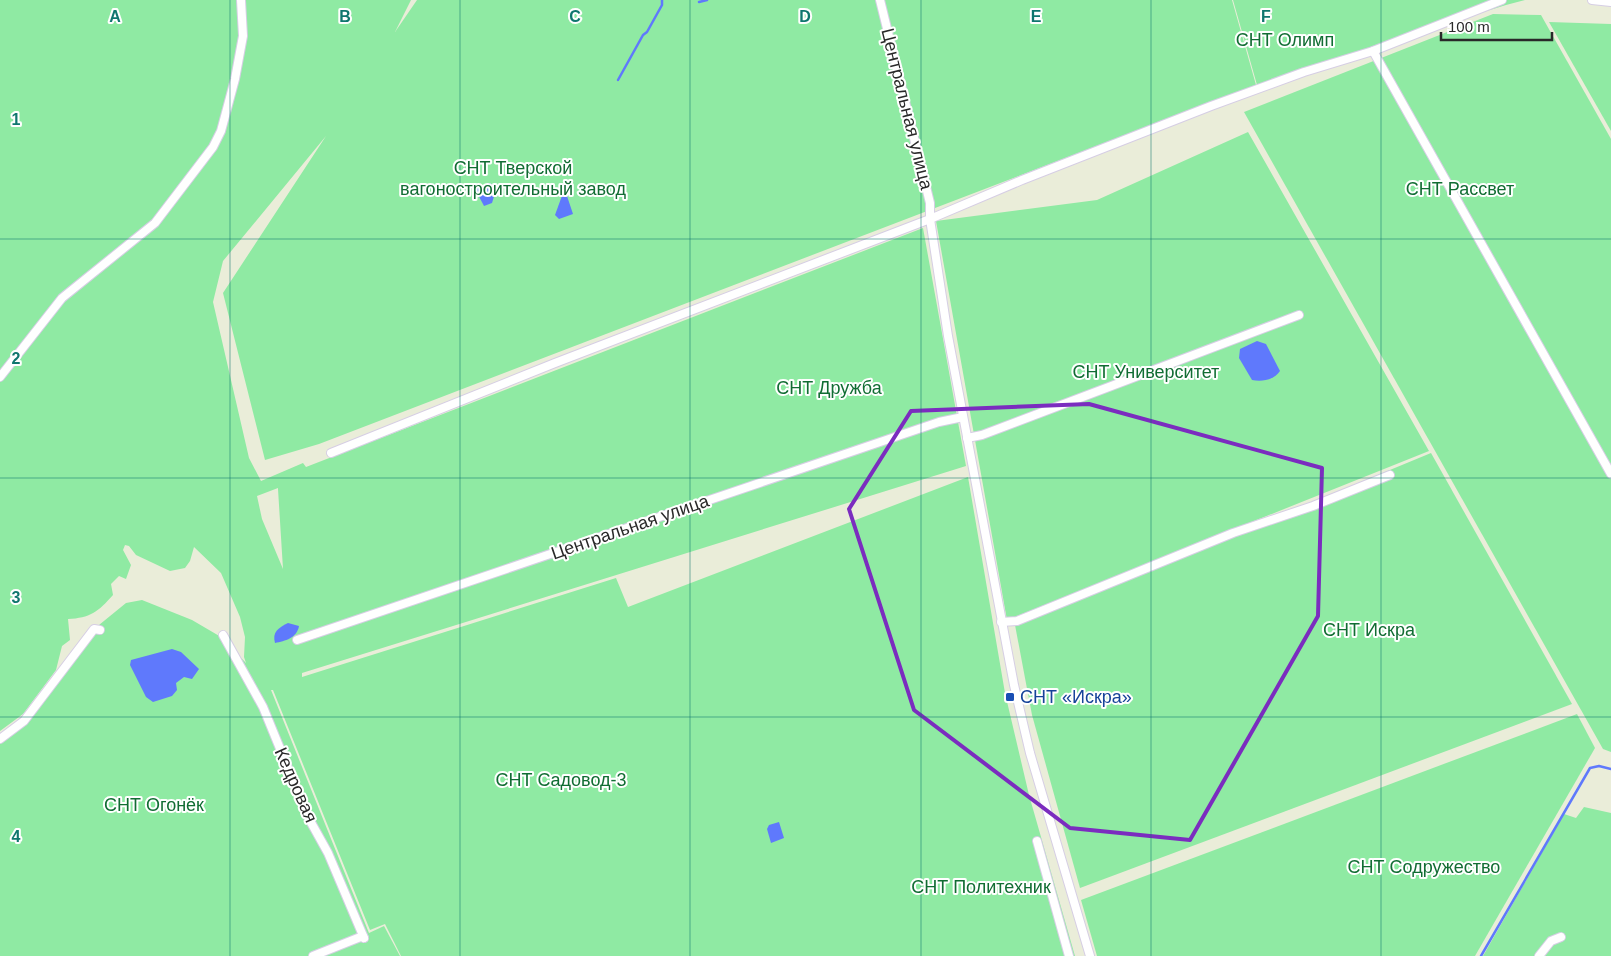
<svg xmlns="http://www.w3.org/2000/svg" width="1611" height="956" font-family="Helvetica,sans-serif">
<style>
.green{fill:#8feaa3;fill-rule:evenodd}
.water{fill:#5f79fc}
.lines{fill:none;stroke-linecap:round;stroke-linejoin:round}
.stream{stroke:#5f79fc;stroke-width:2.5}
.minor-casing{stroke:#d6cee4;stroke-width:10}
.minor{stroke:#fff;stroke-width:8}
.marked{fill:none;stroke:#7b2cbf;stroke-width:4;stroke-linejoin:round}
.grid{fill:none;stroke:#0f766e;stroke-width:1;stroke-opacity:0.55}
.transit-dot{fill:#1a4fb4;stroke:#fff;stroke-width:2}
.labels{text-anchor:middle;stroke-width:4;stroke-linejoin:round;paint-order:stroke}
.park-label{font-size:18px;fill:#116d33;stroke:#fff}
.street-label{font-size:18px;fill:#292929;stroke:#fff}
.transit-label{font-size:18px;fill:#164399;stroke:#fff;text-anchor:start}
.grid-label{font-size:16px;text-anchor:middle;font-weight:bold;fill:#0f766e;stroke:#fff;stroke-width:4;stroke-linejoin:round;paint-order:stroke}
</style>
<rect width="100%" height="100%" fill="#eaedd9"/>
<!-- green -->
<g class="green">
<path d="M0 0H411L395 32 417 0H1232L1256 85 319 444 265 460 223 293 326 136 223 261 213 302 249 458 261 481 303 463 306 467 923 228 966 466 302 673V677L616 578 628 607 968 477 1005 693 1029 795 1075 956H401L385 924 370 930 273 690H271L369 933 384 926 400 956H0V743L22 727 99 625 126 603 142 600 192 620 221 637 246 663 244 657 245 637 240 617 221 573 194 547 190 561 185 568 170 571 136 555 129 546 125 545 123 550 131 565 126 579 119 576 111 584 113 595C98 612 90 618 68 619L70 640 62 646 56 670 23 714 0 731ZM278 488V489L283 569 262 519 257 496Z"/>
<path d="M1233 0H1525C1474 12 1427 35 1378 52 1338 66 1298 77 1259 92Z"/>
<polygon points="1493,14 1541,15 1611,139 1611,752 1603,749 1244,112"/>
<polygon points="1549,22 1611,24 1611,131"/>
<polygon points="1248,132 1429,451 1007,620 936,221 1097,200"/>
<polygon points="1431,453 1572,704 1080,888 1032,715 1015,625"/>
<polygon points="1577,714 1595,748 1475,956 1097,956 1081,900"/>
<polygon points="1584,807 1611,813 1611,956 1483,956 1564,814 1576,818"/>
</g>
<!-- water -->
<g class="water">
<polygon points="489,183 497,187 492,203 484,206 475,189"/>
<polygon points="563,193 566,193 573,214 559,219 555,215"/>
<path d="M1257 341 1266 344 1280 371C1274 380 1262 382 1252 380L1239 358 1240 349Z"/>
<path d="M288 623 299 626C297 638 285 641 275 643 272 632 278 628 288 623Z"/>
<polygon points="172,649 181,652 199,669 192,679 184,677 176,683 177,690 172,696 153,702 146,697 130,665 131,660"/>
<polygon points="779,822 784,838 771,843 767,829 769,825"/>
</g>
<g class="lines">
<!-- stream -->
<g class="stream">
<polyline points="699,2 707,0"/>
<polyline points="618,80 643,35 647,32 662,5 662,0"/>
<polyline points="1481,956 1590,768 1599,766 1611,769"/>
</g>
<defs>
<g id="minor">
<polyline points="880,0 930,203 930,219 948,336 1014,685 1030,753 1090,956"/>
<polyline points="1592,0 1611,2"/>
<polyline points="1373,51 1611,474"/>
<polyline points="0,377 62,298 155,223 213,147 221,131 235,79 243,36 241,0"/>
<polyline points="967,438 982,435 1299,315"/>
<polyline points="331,453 555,363 930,219 1022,180 1211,106 1304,72 1373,51 1502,0"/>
<polyline points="1001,622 1017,621 1233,533 1313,506 1390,475"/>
<polyline points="223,635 263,707 308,817 328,853 364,938"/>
<polyline points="297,640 939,422 963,417"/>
<polyline points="0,739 24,721 94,629 100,630"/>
<polyline points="1037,841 1069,956"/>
<polyline points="313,956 363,936 364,938"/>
<polyline points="1539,956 1551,941 1561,937"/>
</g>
</defs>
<!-- minor casing -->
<use href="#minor" class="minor-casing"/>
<!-- minor -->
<use href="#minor" class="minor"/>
</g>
<!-- marked area -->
<path class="marked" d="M1089 404 1322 468 1318 616 1190 840 1070 828 914 710 849 509 911 411Z"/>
<!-- grid -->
<path class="grid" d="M230 0V956M460 0V956M690 0V956M921 0V956M1151 0V956M1381 0V956M0 239H1611M0 478H1611M0 717H1611"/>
<!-- markers -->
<rect class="transit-dot" x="1005" y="692" width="10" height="10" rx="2.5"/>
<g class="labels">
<!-- park labels -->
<g class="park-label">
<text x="1285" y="46">СНТ Олимп</text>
<text x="513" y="174">СНТ Тверской<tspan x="513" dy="21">вагоностроительный завод</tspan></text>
<text x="1460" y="195">СНТ Рассвет</text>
<text x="1146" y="378">СНТ Университет</text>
<text x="829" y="394">СНТ Дружба</text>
<text x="1369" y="636">СНТ Искра</text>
<text x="561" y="786">СНТ Садовод-3</text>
<text x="154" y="811">СНТ Огонёк</text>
<text x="1424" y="873">СНТ Содружество</text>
<text x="981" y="893">СНТ Политехник</text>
</g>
<!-- street labels -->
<g class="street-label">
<text transform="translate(907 109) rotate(76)" y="6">Центральная улица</text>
<text transform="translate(630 527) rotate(-19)" y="6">Центральная улица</text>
<text transform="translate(296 785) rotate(66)" y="6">Кедровая</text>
</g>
<!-- transit labels -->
<g class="transit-label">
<text x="1020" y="703">СНТ «Искра»</text>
</g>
</g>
<g class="grid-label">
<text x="115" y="22">A</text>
<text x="345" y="22">B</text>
<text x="575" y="22">C</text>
<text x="805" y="22">D</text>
<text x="1036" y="22">E</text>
<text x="1266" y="22">F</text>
<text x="16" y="125">1</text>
<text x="16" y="364">2</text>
<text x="16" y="603">3</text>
<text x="16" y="842">4</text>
</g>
<!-- scale -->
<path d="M1441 32v8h111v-8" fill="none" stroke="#292929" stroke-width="2.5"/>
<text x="1448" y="32" font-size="15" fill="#292929" stroke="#ffffff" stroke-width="4" paint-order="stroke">100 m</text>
</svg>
